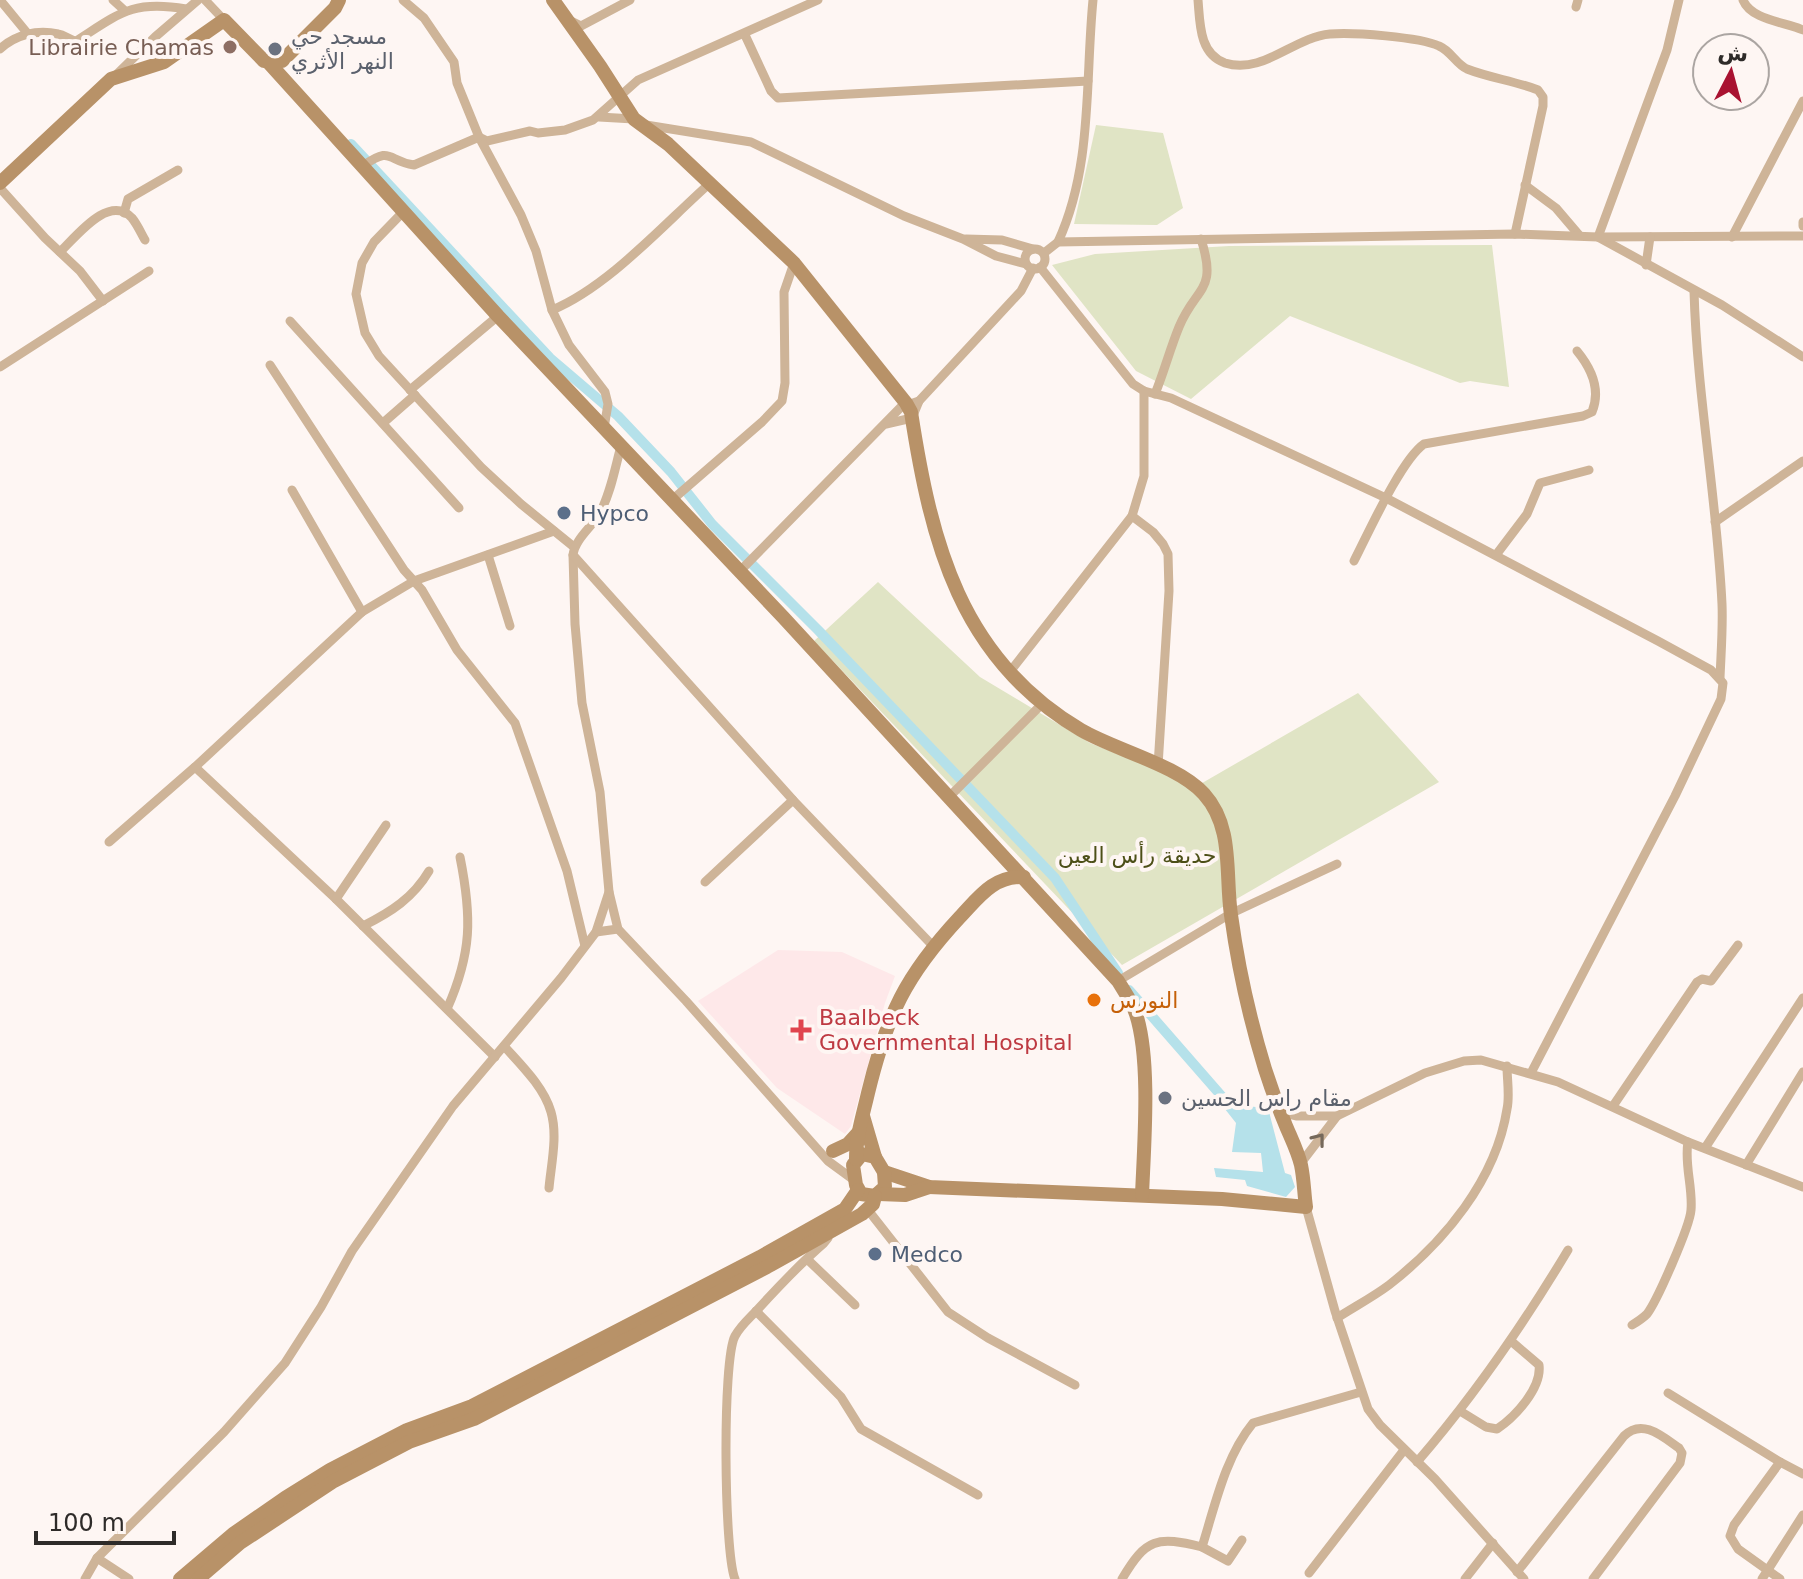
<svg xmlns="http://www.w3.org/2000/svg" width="1803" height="1579" font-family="'DejaVu Sans',Cairo,sans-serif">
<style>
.medical{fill:#fee8e9}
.green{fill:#e0e4c5}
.water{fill:#b5e1ea}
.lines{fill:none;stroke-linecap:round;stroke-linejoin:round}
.canal{stroke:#b5e1ea;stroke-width:10}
.street{stroke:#ceb498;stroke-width:9}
.secondary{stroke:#b89268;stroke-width:14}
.oneway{stroke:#76695b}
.education-dot{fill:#8d6e63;stroke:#fef6f3;stroke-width:3}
.worship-dot{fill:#6b7280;stroke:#fef6f3;stroke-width:3}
.service-dot{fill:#5c6f8a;stroke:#fef6f3;stroke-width:3}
.food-dot{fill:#e8710a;stroke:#fef6f3;stroke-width:3}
.health-dot{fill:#e0444e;stroke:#fef6f3;stroke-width:3}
.labels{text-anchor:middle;stroke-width:8;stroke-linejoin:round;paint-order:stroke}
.worship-label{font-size:22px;fill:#5b616d;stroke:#fef6f3;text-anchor:start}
.education-label{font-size:22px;fill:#785e54;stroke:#fef6f3;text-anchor:end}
.service-label{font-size:22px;fill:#4e5e75;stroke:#fef6f3;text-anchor:start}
.park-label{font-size:22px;fill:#4c4f17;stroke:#fef6f3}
.food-label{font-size:22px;fill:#c56008;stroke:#fef6f3;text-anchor:start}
.health-label{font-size:22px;fill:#be3a42;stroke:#fef6f3;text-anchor:start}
</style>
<rect width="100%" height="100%" fill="#fef6f3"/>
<!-- medical -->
<polygon class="medical" points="778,950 842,952 895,976 885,1003 851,1126 845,1134 777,1088 698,1001"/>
<!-- green -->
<g class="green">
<polygon points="1096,125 1163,133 1183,208 1157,225 1074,224"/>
<polygon points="1492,245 1509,387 1470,381 1460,383 1290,316 1191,399 1136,371 1052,265 1095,254 1229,246"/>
<polygon points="878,582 980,677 1090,743 1197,786 1358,693 1439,782 1122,965 814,641"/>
</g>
<!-- water -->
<polygon class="water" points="1221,1104 1268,1108 1285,1173 1291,1175 1295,1187 1286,1197 1247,1186 1245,1180 1216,1177 1214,1168 1263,1172 1261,1153 1232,1152 1236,1123"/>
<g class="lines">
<!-- canal -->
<g class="canal">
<polyline points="351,144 550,358 618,416 671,472 712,524 818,630 1055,878 1118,973"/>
<polyline points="1129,990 1225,1100"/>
</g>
<!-- street -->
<g class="street">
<polyline points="0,0 28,34"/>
<polyline points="113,0 124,10"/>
<polyline points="205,0 224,20"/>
<path d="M1198 0C1200 23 1199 54 1225 63 1263 75 1294 37 1330 34 1352 32 1420 37 1439 46 1451 51 1456 64 1467 69 1490 78 1515 81 1538 90L1543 97V106L1515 234"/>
<polyline points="1679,0 1667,50 1598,237 1722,305 1803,357"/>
<path d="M1743 0C1751 20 1785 22 1803 30"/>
<polyline points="1576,7 1578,0"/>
<polyline points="569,20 581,26 630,0"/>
<polyline points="745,35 771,91 778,98 1088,81"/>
<path d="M0 49C15 35 37 29 58 34 65 35 69 40 76 41 120 13 132 0 186 9"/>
<polyline points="115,76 155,37 198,0"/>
<polyline points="599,117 634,119"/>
<polyline points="646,125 751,142 904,216 963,239 996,256 1026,264"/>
<polyline points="479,137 487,141 530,131 538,133 565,130 593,120 638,80 818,0"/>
<polyline points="479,137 521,215 536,251 552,310 569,345 605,392 608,404 604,428"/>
<path d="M363 166C392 145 387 161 414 165L479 137 457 83 454 62 424 18 403 0"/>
<polyline points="1525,185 1556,208 1579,235"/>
<polyline points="0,188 45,238 80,271 103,301"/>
<polyline points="404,211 374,242 362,263 356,294 365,333 379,356 481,467 521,504 574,547"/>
<polyline points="124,213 128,199 178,170"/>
<polyline points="1803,222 1803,226"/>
<polyline points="1732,237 1803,101"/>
<polyline points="966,239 1002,240 1033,249"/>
<path d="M1058 242C1093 166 1085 81 1093 0"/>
<circle cx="1035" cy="259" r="10"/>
<path d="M60 252C76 237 109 193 132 218 137 224 141 233 145 240"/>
<polyline points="1044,253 1058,242 1515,234 1598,237 1803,236"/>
<polyline points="1646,265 1650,237"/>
<polyline points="1040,267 1133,384 1144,391 1171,398 1386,498 1658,641 1711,670 1723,683 1721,699 1675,796 1531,1073"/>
<path d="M1694 291C1697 396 1717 499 1722 604 1723 628 1721 653 1720 678"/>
<path d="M552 310C608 287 663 225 709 184"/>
<polyline points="290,321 459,508"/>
<polyline points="270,365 404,570 422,590 457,650 515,723 567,871 585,946"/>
<polyline points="0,367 149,271"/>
<polyline points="410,390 498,316"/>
<path d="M1155 394C1164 372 1170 349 1179 327 1196 286 1218 292 1201 239"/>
<polyline points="383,423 415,395"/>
<polyline points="886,424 912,418 919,401 1021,291 1033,268"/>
<path d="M621 446C615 468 611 492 600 513 592 527 575 539 573 555L575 624 582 703 600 792 609 892 618 929 686 1001 828 1161 854 1180"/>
<polyline points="292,490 362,612"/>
<polyline points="672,500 762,422 782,401 785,383 784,292 794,263"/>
<polyline points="1132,516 1153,532 1163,544 1168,554 1169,591 1158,766"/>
<polyline points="1715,522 1803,461"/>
<polyline points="488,555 510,626"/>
<polyline points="573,555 793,800 933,946"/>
<polyline points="1496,555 1527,514 1540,483 1589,470"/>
<path d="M1354 561C1368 534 1401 460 1424 444L1583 416 1592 412C1601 390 1591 368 1577 351"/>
<polyline points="740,571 901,407 919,401"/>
<polyline points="1009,673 1132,516 1144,476 1144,391"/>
<polyline points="195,767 336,899 495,1057"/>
<polyline points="949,797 1042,704"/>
<polyline points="109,842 195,767 362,612 414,581 554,531"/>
<polyline points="705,882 793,800"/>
<polyline points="336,899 386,825"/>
<path d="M363 926C391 912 413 898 429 871"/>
<polyline points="596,932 618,929"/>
<polyline points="1118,981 1230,914 1337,864"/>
<path d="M447 1009C472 953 472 917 460 857"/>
<path d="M504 1046C521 1065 544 1087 551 1112 558 1136 551 1165 549 1188"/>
<polyline points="1613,1106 1697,982 1702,979 1711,981 1738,945"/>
<polyline points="1280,1112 1296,1116 1337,1116 1425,1073 1464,1061 1481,1060 1558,1082 1688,1142 1803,1187"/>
<polyline points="1705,1148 1803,998"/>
<polyline points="1301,1163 1337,1116"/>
<polyline points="1746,1165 1803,1072"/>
<polyline points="1306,1207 1335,1311 1368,1409 1380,1425 1435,1479 1524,1579"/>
<polyline points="868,1210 948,1312 988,1338 1075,1385"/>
<polyline points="807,1259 855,1305"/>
<polyline points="756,1311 841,1397 861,1429 978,1495"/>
<path d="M1337 1318C1354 1307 1373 1297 1389 1285 1444 1242 1496 1180 1507 1109 1510 1096 1507 1080 1507 1066"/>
<path d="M1632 1325C1637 1322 1643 1318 1647 1314 1657 1301 1690 1226 1691 1210 1693 1187 1684 1164 1688 1142"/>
<polyline points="1668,1393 1780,1462 1803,1474"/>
<path d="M1460 1411 1486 1427 1497 1429C1515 1417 1542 1388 1539 1365L1511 1341"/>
<path d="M1417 1462C1474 1396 1523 1325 1568 1250"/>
<polyline points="1780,1462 1734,1525 1730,1536 1738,1549 1780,1579"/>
<polyline points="1202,1547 1228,1561 1242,1540"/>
<polyline points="97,1558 129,1579"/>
<path d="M1517 1572 1624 1436C1642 1418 1662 1436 1679 1448L1682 1453 1680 1463 1593 1579"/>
<polyline points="1309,1573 1404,1450"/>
<polyline points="85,1579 97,1558 224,1432 285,1363 321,1307 352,1251 453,1106 561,978 596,932 609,892"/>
<path d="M735 1579C724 1553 722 1360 735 1336 741 1325 751 1317 759 1308 780 1285 801 1263 824 1243L828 1238 827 1233"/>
<path d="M1122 1579C1146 1538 1157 1536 1202 1547 1215 1506 1225 1457 1253 1423L1361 1392"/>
<polyline points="1465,1579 1493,1543"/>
<polyline points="1762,1579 1803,1515"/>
</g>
<!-- secondary -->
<g class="secondary">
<path d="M553 0 600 66 634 119 668 144 794 263 906 403 911 412C931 542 960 659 1081 730 1115 750 1178 765 1204 794 1234 827 1225 874 1231 915 1238 966 1250 1020 1265 1069 1271 1088 1278 1107 1286 1126 1291 1138 1298 1152 1301 1165 1304 1179 1304 1193 1306 1207L1222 1199 929 1187 884 1172"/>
<path d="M269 63 498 316 783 617 1118 981C1124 991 1132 1002 1136 1014 1151 1060 1144 1145 1142 1195"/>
<polyline points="0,183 111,79 164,62 224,20 264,61 282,61 335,8 339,0"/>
<polyline points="863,1116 875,1157"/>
<polyline points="833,1151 848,1144 858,1133"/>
<polygon points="862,1154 875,1157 884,1172 885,1187 875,1196 861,1194 856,1185 853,1165"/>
<path d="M856 1159C856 1136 863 1115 868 1093 887 1015 905 976 960 917 979 897 993 876 1024 877"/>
<polyline points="879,1194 905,1195 929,1187"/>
<polyline points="180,1579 233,1534 285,1498 330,1470 407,1430 472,1406 760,1257 845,1209 858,1190"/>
<polyline points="198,1579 240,1543 334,1481 409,1442 474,1419 767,1267 862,1214 873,1204 875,1196"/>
</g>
</g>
<!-- one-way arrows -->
<defs><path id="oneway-chevron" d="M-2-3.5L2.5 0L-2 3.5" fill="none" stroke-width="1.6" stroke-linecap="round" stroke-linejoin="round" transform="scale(2)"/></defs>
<use class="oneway" href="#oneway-chevron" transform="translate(1319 1139) rotate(-52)"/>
<!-- markers -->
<circle class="education-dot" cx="230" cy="47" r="8"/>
<g class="worship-dot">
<circle cx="275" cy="49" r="8"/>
<circle cx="1165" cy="1098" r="8"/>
</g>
<g class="service-dot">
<circle cx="564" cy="513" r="8"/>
<circle cx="875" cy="1254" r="8"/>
</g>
<circle class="food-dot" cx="1094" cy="1000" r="8"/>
<path class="health-dot" d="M797 1018h8v8h8v8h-8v8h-8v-8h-8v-8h8z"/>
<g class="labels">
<!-- worship labels -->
<g class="worship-label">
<text x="291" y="44">مسجد حي<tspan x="291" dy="25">النهر الأثري</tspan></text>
<text x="1181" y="1106">مقام راس الحسين</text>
</g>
<!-- education labels -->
<g class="education-label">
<text x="214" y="55">Librairie Chamas</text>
</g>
<!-- service labels -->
<g class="service-label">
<text x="580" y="521">Hypco</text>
<text x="891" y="1262">Medco</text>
</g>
<!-- park labels -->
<g class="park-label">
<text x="1137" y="863">حديقة رأس العين</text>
</g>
<!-- food labels -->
<g class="food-label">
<text x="1110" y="1008">النورس</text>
</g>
<!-- health labels -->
<g class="health-label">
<text x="819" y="1025">Baalbeck<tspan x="819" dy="25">Governmental Hospital</tspan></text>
</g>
</g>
<!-- north arrow -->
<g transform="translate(1731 72) rotate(6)"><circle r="38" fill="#fef6f3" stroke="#aba5a2" stroke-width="2"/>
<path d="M0-6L14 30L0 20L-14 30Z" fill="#a91231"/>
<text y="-12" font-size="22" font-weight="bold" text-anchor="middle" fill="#2e2b29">ش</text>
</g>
<!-- scale -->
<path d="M36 1531v12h138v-12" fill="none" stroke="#2e2b29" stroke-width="4"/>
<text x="48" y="1531" font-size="24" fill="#2e2b29" stroke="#fef6f3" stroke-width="6" paint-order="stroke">100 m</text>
</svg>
